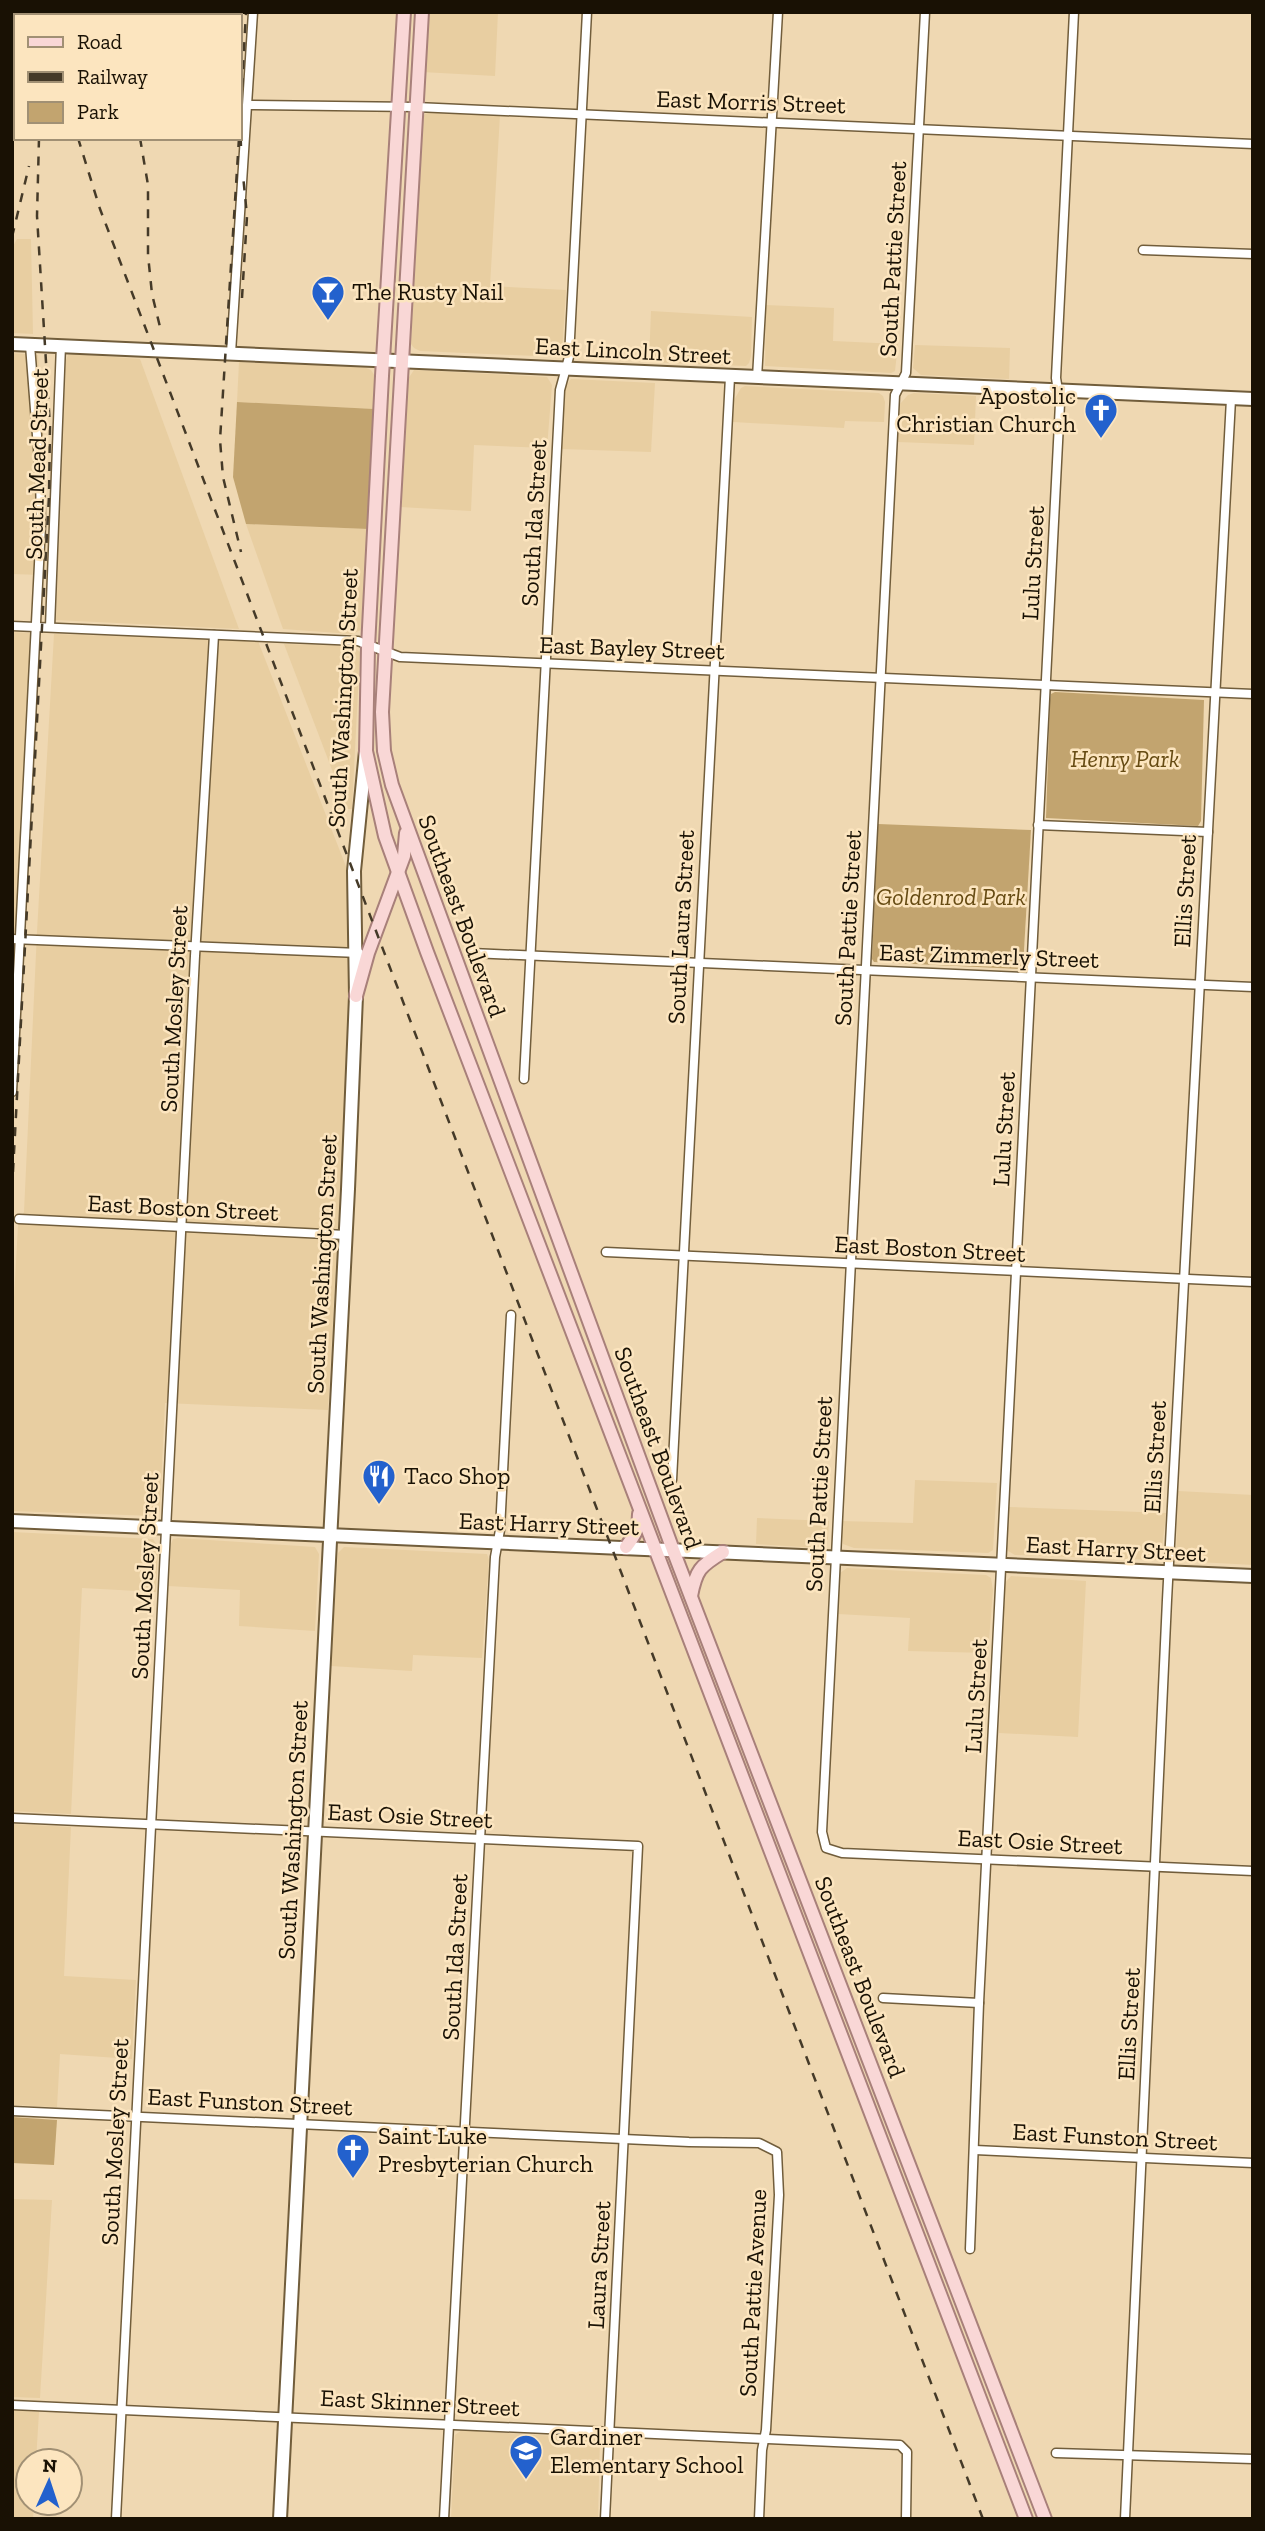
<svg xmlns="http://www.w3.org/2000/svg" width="1265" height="2531" font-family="'Zilla Slab',serif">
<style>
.built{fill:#e8cea1}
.green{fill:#c2a46f}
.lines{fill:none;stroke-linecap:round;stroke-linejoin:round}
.street-casing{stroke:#715d3b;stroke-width:11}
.secondary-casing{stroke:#715d3b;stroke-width:16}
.primary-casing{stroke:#a8807a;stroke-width:16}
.street{stroke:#fff;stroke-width:8}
.secondary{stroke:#fff;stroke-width:12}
.primary{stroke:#f9d7d6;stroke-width:12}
.rail{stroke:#453a28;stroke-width:2.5;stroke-dasharray:9 9;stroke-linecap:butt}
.labels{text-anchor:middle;stroke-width:5;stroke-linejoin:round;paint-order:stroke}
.street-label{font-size:24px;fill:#191104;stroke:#fce5bf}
.poi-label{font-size:24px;fill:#191104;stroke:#fce5bf;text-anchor:start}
.park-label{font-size:24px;font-style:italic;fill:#664b13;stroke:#fce5bf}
</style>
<rect width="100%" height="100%" fill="#efd8b2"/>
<!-- built -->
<g class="built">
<polygon points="427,12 498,12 495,76 422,72"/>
<polygon points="434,111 500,115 490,286 566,290 562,353 558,357 420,351 414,348 411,344 420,122 425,114"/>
<polygon points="17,239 31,239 33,334 12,333 12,248"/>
<polygon points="766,305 834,308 833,341 898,344 895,371 891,373 765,366"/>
<polygon points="651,311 752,317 751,356 749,363 746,366 649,362"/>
<polygon points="915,345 1010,348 1009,379 921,375 913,368"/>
<polygon points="12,353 38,355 46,479 41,575 12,574"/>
<polygon points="74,354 140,359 239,629 56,620 66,360 68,355"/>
<polygon points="239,362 364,367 371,370 376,378 374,409 237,402"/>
<polygon points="414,370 547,377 552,385 547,448 474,445 471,511 400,507 406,382"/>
<polygon points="571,379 655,383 651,452 561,449 563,390"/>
<polygon points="745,386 879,393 883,396 885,402 884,422 845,421 844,428 733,422 734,400 741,388"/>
<polygon points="914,393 976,396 974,445 898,442 900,404 908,395"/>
<polygon points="246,524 368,529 361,630 352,634 283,629"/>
<polygon points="12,632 32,633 16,933 12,932"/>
<polygon points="54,634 258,641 347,869 348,977 351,995 328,1410 165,1403 160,1508 159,1513 155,1516 12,1511 12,1334 18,1226 24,1212 37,932"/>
<polygon points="284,644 352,646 360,652 352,809 347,809"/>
<polygon points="915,1480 997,1483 993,1550 988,1553 854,1548 843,1544 841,1521 913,1523"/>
<polygon points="1178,1491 1253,1495 1253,1565 1180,1561 1176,1558"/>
<polygon points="1009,1507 1166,1513 1161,1557 1157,1560 1015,1555 1008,1551 1007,1547"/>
<polygon points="757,1518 829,1521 828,1539 820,1548 756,1544"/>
<polygon points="12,1532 153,1539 158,1547 156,1592 82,1588 71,1814 12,1811"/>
<polygon points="178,1538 315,1547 319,1554 315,1631 239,1626 240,1590 168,1586 171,1544 173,1539"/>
<polygon points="344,1547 487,1554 489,1560 482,1658 413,1655 412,1671 331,1666 338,1553"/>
<polygon points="847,1568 986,1575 991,1578 993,1590 988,1653 908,1651 910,1618 838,1614 840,1573"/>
<polygon points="1011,1576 1086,1581 1078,1737 999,1733 1005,1583"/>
<polygon points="12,1824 71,1827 64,1976 136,1980 132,2059 60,2054 57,2107 12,2105"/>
<polygon points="12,2199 52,2200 40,2398 12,2397"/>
<polygon points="12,2410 39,2412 36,2461 28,2461 28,2503 34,2503 33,2519 12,2519"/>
<polygon points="462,2430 600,2439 598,2519 451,2519 455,2435"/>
</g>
<!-- green -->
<g class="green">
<polygon points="237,402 374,409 368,529 246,524 233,477"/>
<polygon points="1055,692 1204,700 1201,821 1198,826 1046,818 1050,700 1051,694"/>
<polygon points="878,824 1031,830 1023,967 1019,969 874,962 872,959"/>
<polygon points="12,2117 57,2120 54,2165 12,2163"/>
</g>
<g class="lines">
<defs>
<g id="street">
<polyline points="925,12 906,373 895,395 822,1832 826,1848 842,1853 1253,1871"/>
<polyline points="249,105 416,107 1253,144"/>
<polyline points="1143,250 1253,254"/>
<polyline points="231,353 253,12"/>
<polyline points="757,378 778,12"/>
<polyline points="12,626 358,641 400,657 1253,694"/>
<polyline points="50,627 61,345"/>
<polyline points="1038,825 1208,832"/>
<polyline points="12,939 359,953"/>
<polyline points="472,953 1253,987"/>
<polyline points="524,1079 560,390 569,357 587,12"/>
<polyline points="12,1092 41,525 40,474 30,345"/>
<polyline points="19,1219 346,1235"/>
<polyline points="606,1252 1253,1282"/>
<polyline points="672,1480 730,377"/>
<polyline points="12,1818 638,1846 605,2519"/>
<polyline points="883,1998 979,2003"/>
<polyline points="12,2111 689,2142 759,2143 777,2152 779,2195 766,2430 762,2450 759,2519"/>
<polyline points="975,2150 1253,2163"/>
<polyline points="970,2249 979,2003 1060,403 1056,378 1074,12"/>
<polyline points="12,2405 900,2445 907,2452 906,2519"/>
<polyline points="1056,2453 1253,2459"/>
<polyline points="116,2519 195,956 214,635"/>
<polyline points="444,2519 495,1557 500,1530 511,1315"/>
<polyline points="1125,2519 1167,1600 1231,399"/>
</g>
<g id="secondary">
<polyline points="12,344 1253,399"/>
<polyline points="12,1521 1253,1576"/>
<polyline points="280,2519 348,1189 356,996 354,871 366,751"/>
</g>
<g id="primary">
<polyline points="404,12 382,376 368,647 366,751 385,836 427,952 1026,2519"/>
<polyline points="422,12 382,712 384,751 392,785 673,1550 1045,2519"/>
<polyline points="356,996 368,953 404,856 406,833"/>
<path d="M626 1547C635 1535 639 1528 639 1514"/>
<path d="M691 1596C696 1570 700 1566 723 1552"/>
</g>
</defs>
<!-- street casing -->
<use href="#street" class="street-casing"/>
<!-- secondary casing -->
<use href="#secondary" class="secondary-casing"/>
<!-- primary casing -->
<use href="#primary" class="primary-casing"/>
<!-- street -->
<use href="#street" class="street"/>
<!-- secondary -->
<use href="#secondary" class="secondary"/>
<!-- primary -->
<use href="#primary" class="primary"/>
<!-- rail -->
<g class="rail">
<polyline points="55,12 55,16"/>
<polyline points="38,16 38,12"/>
<polyline points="173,16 175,12"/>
<polyline points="240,119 241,147"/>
<polyline points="240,123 246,12"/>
<polyline points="78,138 100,209 983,2519"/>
<polyline points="140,138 148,185 148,255 152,294 161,331"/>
<polyline points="239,138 220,440 223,477 241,552"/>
<polyline points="12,237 29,166"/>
<polyline points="242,298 247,216 243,175"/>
<polyline points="12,1190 49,496 50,427 37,216 39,138"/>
</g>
</g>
<!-- icons -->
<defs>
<symbol id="bar-pin" viewBox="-11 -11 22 30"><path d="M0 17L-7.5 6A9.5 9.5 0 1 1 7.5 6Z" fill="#2361cd" stroke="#fce5bf"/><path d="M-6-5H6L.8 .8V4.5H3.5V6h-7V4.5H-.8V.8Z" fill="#fff"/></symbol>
<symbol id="church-pin" viewBox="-11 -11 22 30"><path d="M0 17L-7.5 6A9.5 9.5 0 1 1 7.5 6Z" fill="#2361cd" stroke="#fce5bf"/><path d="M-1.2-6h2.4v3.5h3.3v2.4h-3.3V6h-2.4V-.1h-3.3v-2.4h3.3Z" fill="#fff"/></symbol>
<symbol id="restaurant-pin" viewBox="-11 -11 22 30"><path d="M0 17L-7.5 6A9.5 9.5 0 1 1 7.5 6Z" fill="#2361cd" stroke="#fce5bf"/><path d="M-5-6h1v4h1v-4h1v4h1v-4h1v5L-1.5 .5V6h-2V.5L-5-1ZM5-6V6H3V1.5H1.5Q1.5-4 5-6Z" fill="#fff"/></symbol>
<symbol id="school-pin" viewBox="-11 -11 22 30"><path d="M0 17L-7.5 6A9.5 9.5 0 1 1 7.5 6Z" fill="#2361cd" stroke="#fce5bf"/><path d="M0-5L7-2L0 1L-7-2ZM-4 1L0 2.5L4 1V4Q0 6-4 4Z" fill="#fff"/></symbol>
</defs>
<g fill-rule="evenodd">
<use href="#bar-pin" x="309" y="273" width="38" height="52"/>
<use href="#church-pin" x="1082" y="391" width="38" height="52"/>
<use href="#restaurant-pin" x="360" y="1457" width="38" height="52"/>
<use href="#church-pin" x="334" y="2131" width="38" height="52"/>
<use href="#school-pin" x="507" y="2432" width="38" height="52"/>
</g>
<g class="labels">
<!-- street labels -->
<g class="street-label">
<text transform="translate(751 102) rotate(2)" y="8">East Morris Street</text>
<text transform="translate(893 259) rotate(-87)" y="8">South Pattie Street</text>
<text transform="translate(633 351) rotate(3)" y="8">East Lincoln Street</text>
<text transform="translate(37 464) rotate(-88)" y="8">South Mead Street</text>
<text transform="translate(534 523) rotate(-87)" y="8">South Ida Street</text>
<text transform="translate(1033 563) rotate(-87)" y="8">Lulu Street</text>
<text transform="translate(632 648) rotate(2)" y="8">East Bayley Street</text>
<text transform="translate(343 698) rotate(-87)" y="8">South Washington Street</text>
<text transform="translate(1185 891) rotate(-87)" y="8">Ellis Street</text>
<text transform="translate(462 916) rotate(70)" y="8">Southeast Boulevard</text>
<text transform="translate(681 927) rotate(-87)" y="8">South Laura Street</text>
<text transform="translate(848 928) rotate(-87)" y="8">South Pattie Street</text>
<text transform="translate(989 956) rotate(2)" y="8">East Zimmerly Street</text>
<text transform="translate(174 1009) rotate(-87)" y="8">South Mosley Street</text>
<text transform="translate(1004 1129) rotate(-87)" y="8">Lulu Street</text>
<text transform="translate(183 1208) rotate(3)" y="8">East Boston Street</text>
<text transform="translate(930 1249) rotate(3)" y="8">East Boston Street</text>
<text transform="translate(322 1264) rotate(-87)" y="8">South Washington Street</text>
<text transform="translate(658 1448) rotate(70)" y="8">Southeast Boulevard</text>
<text transform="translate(1155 1457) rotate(-87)" y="8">Ellis Street</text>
<text transform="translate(819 1494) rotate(-87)" y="8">South Pattie Street</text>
<text transform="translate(549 1524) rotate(2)" y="8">East Harry Street</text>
<text transform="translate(1116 1549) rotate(3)" y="8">East Harry Street</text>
<text transform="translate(145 1576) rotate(-87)" y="8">South Mosley Street</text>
<text transform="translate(976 1696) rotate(-87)" y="8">Lulu Street</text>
<text transform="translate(410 1816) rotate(3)" y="8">East Osie Street</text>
<text transform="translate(293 1830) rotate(-87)" y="8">South Washington Street</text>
<text transform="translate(1040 1842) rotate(3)" y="8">East Osie Street</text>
<text transform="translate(455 1957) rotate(-87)" y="8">South Ida Street</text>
<text transform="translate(860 1977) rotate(69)" y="8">Southeast Boulevard</text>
<text transform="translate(1129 2024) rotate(-87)" y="8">Ellis Street</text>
<text transform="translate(250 2102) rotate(3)" y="8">East Funston Street</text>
<text transform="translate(1115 2137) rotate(3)" y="8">East Funston Street</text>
<text transform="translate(115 2142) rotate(-87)" y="8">South Mosley Street</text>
<text transform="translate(599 2265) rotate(-87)" y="8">Laura Street</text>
<text transform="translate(753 2293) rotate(-87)" y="8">South Pattie Avenue</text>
<text transform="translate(420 2403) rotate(3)" y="8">East Skinner Street</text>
</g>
<!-- poi labels -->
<g class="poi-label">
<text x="352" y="300">The Rusty Nail</text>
<text x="1076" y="404" text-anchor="end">Apostolic<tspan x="1076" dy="28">Christian Church</tspan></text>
<text x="404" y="1484">Taco Shop</text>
<text x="378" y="2144">Saint Luke<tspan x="378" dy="28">Presbyterian Church</tspan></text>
<text x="550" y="2445">Gardiner<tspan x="550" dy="28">Elementary School</tspan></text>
</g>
<!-- park labels -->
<g class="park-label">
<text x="1125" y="767">Henry Park</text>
<text x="951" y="905">Goldenrod Park</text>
</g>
</g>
<!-- border -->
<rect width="1265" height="2531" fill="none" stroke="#191104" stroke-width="28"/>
<!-- legend -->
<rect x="14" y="14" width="228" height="126" fill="#fce5bf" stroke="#a19074" stroke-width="2"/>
<rect x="28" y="37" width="35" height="10" fill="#f9d7d6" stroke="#a19074" stroke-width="2"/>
<text x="77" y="49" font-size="21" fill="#191104">Road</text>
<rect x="28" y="72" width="35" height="10" fill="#453a28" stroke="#a19074" stroke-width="2"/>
<text x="77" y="84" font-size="21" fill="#191104">Railway</text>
<rect x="28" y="102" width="35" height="21" fill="#c2a46f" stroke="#a19074" stroke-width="2"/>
<text x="77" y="119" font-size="21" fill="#191104">Park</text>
<!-- north arrow -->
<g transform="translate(49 2482) rotate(3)"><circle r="33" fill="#fce5bf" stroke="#a19074" stroke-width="2"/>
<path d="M0-5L12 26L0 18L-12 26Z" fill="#2361cd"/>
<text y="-10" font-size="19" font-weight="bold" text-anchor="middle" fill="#191104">N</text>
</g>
</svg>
